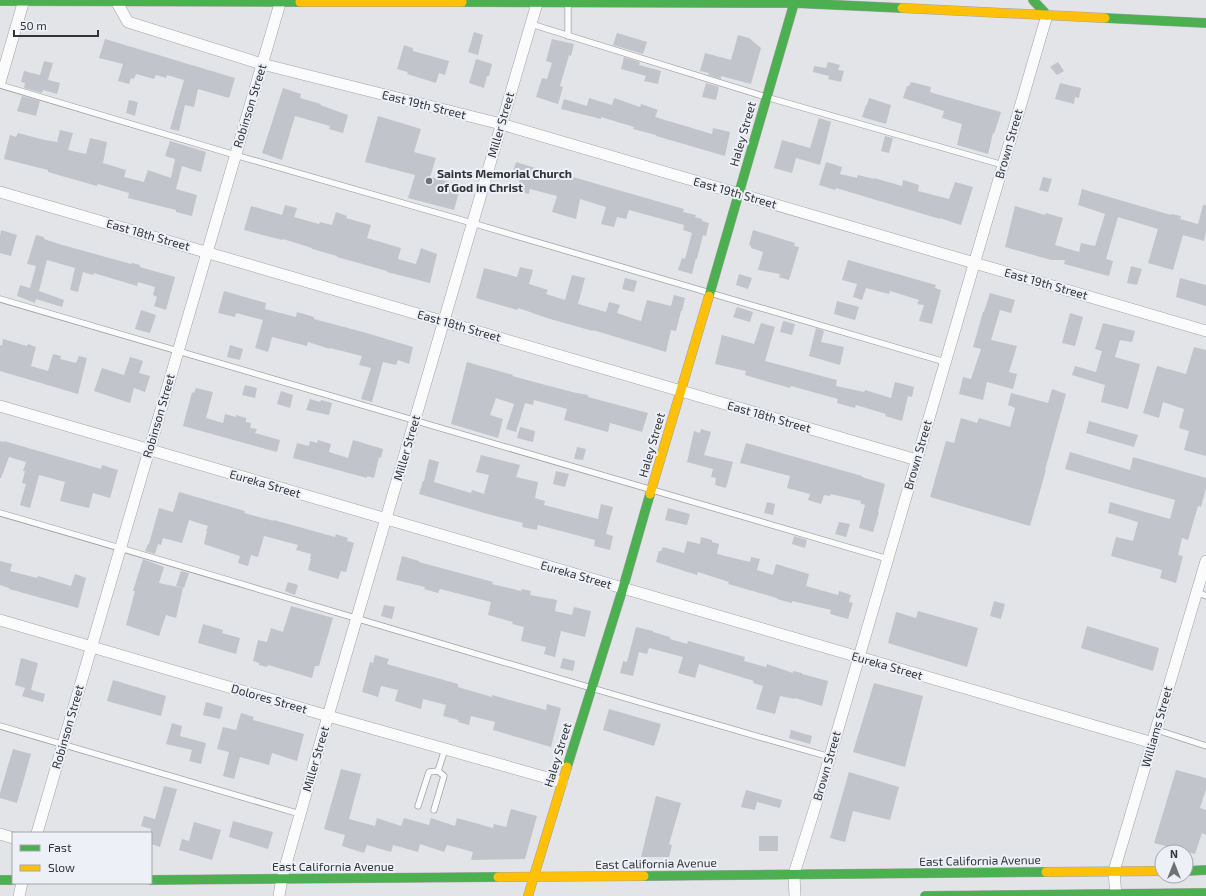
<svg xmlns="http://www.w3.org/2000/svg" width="1206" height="896" font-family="'Exo 2',sans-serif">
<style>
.building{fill:#c1c4cb}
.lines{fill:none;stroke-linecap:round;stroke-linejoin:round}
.lane-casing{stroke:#a1a2a5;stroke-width:7}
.street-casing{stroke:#a1a2a5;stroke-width:12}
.fast-casing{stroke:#a1a2a5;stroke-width:10}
.slow-casing{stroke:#a1a2a5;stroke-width:10}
.lane{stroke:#fbfbfc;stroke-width:5.5}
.street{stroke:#fbfbfc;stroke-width:11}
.fast{stroke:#4caf50;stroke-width:9}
.slow{stroke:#ffc107;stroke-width:9}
.poi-dot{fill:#707275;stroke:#edf0f7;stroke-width:1.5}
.labels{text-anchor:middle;stroke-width:4;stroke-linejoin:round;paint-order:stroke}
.street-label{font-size:12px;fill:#333437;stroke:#edf0f7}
.poi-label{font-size:12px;font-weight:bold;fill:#333437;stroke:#edf0f7;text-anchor:start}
</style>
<rect width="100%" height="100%" fill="#e2e4e8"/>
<!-- building -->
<g class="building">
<polygon points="474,32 483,35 478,55 468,52"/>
<polygon points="617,33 647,42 643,54 613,45"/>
<polygon points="738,35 749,38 761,48 751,84 721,76 721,79 708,75 709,73 700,71 705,53 731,60"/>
<polygon points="105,39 235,78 229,98 198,89 194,107 185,105 179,131 170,129 184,80 167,75 166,78 156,75 154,79 136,74 134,79 131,78 129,84 118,81 123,64 99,58"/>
<polygon points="552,39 574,44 571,56 569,55 560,86 563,87 558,104 536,97 542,78 547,79 552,63 546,61"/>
<polygon points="404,45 413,48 413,51 449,61 445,75 439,73 436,83 407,74 408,72 397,69"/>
<polygon points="624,57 640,62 639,65 661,71 658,84 644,81 646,76 621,69"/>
<polygon points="476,59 492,64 489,76 487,76 484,88 469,83"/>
<polygon points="44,61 53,63 48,80 60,83 57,94 43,90 42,93 24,88 25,83 21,82 24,71 40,75"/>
<polygon points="828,62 840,65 838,70 844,71 841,82 828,79 829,76 813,72 814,66 826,68"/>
<polygon points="1058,62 1064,71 1057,75 1050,67"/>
<polygon points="911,82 931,87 930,92 936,94 1001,112 994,134 993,133 988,154 957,145 962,124 942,118 944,111 903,98 907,86 909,86"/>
<polygon points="706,83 719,87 716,100 702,97"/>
<polygon points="1060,83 1081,88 1079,98 1075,97 1074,104 1055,99"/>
<polygon points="283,88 301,94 300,98 321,104 320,105 348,115 343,133 329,129 330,126 295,116 282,160 262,153"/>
<polygon points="22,96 40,101 36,116 17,111"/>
<polygon points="589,98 612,105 614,98 640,107 641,104 658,110 655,117 712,134 713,128 730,132 725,156 656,136 656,135 633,129 634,127 601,117 601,119 561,109 564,99 587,106"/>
<polygon points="869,98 891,105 886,124 862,117 866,105 867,105"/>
<polygon points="129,100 138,102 135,116 126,113"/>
<polygon points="378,116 421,129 414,152 436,158 430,177 461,185 454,210 408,198 415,175 365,162"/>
<polygon points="819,118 831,122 820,165 796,158 792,173 774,168 782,140 810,148"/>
<polygon points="60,130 73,133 68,150 86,154 90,138 107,142 103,163 126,170 124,177 144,182 148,170 171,178 175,159 165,156 170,141 206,152 201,172 182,166 176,189 197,195 192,216 176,212 176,210 128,198 129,193 98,184 97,186 48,172 48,170 4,159 10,135 16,137 18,133 45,140 57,142"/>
<polygon points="885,136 893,138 889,153 881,151"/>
<polygon points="516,162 565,177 566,175 684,209 683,212 696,215 695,217 702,219 702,221 709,223 706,236 703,235 697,259 696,258 692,274 678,270 682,258 685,259 692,233 683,230 684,225 629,210 626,219 617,217 614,227 601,224 606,207 580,199 576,219 552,212 557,196 530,189 529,194 518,191 520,186 518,186 520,178 512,175"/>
<polygon points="826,162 842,167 840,174 857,178 858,175 874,179 874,178 902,186 903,180 919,185 918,191 949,199 955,182 973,187 961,225 940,218 940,219 836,188 835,190 819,185"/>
<polygon points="1043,177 1052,179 1048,192 1039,190"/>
<polygon points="1082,189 1171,215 1171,214 1181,216 1180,219 1198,224 1203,205 1206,205 1206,231 1204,241 1183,235 1173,270 1148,263 1158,229 1118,217 1106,259 1113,261 1109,276 1064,264 1065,260 1051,260 1005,247 1015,206 1045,215 1046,213 1063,218 1055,245 1079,252 1081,243 1095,246 1105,214 1078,205"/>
<polygon points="285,205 297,208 294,217 319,224 320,222 332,225 336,212 347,216 346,218 371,225 367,238 401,248 398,259 416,264 421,248 437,254 430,283 387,272 387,271 337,257 337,256 312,249 312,248 283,239 282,240 244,230 251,206 282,215"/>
<polygon points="1,230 17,235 11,256 0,253 0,236"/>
<polygon points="753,230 795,243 794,246 799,247 789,280 779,277 780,274 758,270 763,252 751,248 751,246 749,245"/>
<polygon points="36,235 44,237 44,239 59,244 131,264 132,263 140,265 140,267 175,277 166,310 154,306 157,297 153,295 155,287 138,282 137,286 94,273 93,275 83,272 78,292 70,290 75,268 47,260 39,291 64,300 62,307 36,299 35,303 17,296 20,285 30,288 36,266 27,264"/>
<polygon points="848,260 936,285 935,288 941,290 932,324 919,321 924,305 917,304 919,300 890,291 889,294 866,288 862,300 853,297 857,284 842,280"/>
<polygon points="1131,266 1142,269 1137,285 1127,283"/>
<polygon points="520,267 533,270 529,284 548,290 546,294 565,300 572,275 585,278 578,304 606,312 609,302 620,305 617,313 641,321 647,300 671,306 674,295 685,298 682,311 681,311 676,331 671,330 666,352 593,330 593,331 550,319 518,308 517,310 476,298 484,268 517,277"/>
<polygon points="739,274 752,278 748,289 736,285"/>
<polygon points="625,278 637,281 634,292 622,289"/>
<polygon points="1180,278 1206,285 1206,306 1176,297"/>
<polygon points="224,291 266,303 265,309 296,317 297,312 314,317 314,319 363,332 413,347 409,364 398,360 396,365 383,362 372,402 361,399 371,368 359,365 362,356 330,348 330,349 308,342 307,346 272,337 268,352 255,348 263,320 236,313 235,317 218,313"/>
<polygon points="990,293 1015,300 1011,313 1000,310 991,340 1017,346 1009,372 1017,374 1013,389 987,382 983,400 959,394 963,377 971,379 981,349 973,347 983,312 984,312"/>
<polygon points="837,301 859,307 855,320 834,314"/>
<polygon points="737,307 753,312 750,322 733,317"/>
<polygon points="141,310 156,315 150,333 135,329"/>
<polygon points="1070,313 1083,317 1075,346 1062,343"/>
<polygon points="783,321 795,324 792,335 780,332"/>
<polygon points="761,323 775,327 765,361 837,380 836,386 864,392 865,390 891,398 895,382 914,387 912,397 908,396 902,421 885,416 886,414 856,405 855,408 837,403 838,399 791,386 790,388 769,382 745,375 746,371 715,364 722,335 754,344"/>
<polygon points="1103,323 1135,331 1132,342 1120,340 1115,357 1140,364 1128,409 1101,402 1105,385 1072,375 1075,366 1096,372 1102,351 1095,349"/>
<polygon points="816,328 824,331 821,342 844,347 840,365 809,356"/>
<polygon points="3,339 27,346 28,344 36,347 31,366 48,371 53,354 61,356 60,359 76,363 79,356 87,358 78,394 0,371 0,345 2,346"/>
<polygon points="230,345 243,349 240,360 227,357"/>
<polygon points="1194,347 1206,350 1206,456 1184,450 1189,431 1179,428 1184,409 1163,402 1159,418 1143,413 1157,366 1186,374"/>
<polygon points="130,357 143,361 139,373 150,376 145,392 134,388 130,403 94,391 102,368 124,375"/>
<polygon points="467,362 513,375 512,376 572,392 588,395 588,397 648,413 642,432 610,423 608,432 564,420 567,409 534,400 533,405 525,403 516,432 506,429 514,404 496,398 490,415 503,419 498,438 451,424"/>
<polygon points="245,385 257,388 255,398 242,395"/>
<polygon points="196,388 213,392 206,418 223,423 225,414 236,417 236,415 246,418 246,422 251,423 250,428 257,429 255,433 280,440 277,452 183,426 192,392 194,393"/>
<polygon points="1052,389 1066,394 1045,470 1046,470 1030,526 930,497 946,441 954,443 961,418 977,423 979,418 1010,427 1015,408 1008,405 1011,393 1048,403"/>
<polygon points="281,391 293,395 290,408 277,404"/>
<polygon points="310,399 320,402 321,400 332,403 329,415 306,410"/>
<polygon points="1089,421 1138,435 1134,447 1086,433"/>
<polygon points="520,427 535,431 533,442 517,438"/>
<polygon points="701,429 711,432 704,455 733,462 726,488 715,485 716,478 711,477 713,469 687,462 694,431 700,433"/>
<polygon points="318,440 331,444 329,452 348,458 353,440 383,449 381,458 379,457 374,478 367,476 367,478 293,458 297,443 309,446 310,441 317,443"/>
<polygon points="0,441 4,442 4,441 101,469 102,465 118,470 110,498 93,493 89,508 60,501 65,482 39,475 30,508 20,505 26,484 22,483 25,471 23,471 26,462 9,457 1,478 0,478"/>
<polygon points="746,443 862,476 862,477 885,484 878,512 879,512 873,532 859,528 865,505 860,503 861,501 831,494 830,496 824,495 821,504 808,500 810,494 787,488 790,476 740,463"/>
<polygon points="577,447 586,449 583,460 574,459"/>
<polygon points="1070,452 1130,470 1133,457 1206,478 1206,488 1201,507 1198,506 1188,540 1182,538 1178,555 1183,556 1176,583 1160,578 1162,570 1111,556 1116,537 1133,541 1138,522 1108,513 1110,502 1170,519 1175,500 1065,469"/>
<polygon points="481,455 520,465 516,477 538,482 535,498 545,501 544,505 598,519 601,504 613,507 606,534 613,536 610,550 594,546 595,540 538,525 537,530 522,527 523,523 491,515 419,494 423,481 424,481 429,459 439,462 434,482 471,493 472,490 484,494 489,475 476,472"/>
<polygon points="556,471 569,474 565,487 553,484"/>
<polygon points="179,492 245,511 244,513 274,521 274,520 335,537 336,534 348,538 347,541 354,543 346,572 341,571 338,579 308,570 311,559 310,559 311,554 296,550 298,545 264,536 258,557 251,555 248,566 238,563 240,556 204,544 207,531 206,531 208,526 189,520 182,543 163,538 161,545 158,544 155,554 145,551 148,544 149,544 159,508 173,512"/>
<polygon points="767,502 775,504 773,515 764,513"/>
<polygon points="668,508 690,514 687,525 665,520"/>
<polygon points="839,522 850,524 846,537 835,534"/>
<polygon points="794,536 807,540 805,548 792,544"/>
<polygon points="701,537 712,540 712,542 719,544 717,554 750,562 751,557 760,559 757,570 773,575 776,564 809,574 806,586 838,595 839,591 851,595 849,602 853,603 848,619 830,614 831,610 801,603 792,601 792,603 777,599 777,598 728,584 729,582 698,572 697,575 656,562 659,551 661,551 663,547 684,553 687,541 700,544"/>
<polygon points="402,556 419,561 419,562 493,582 492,584 521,591 522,589 531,591 530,595 557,600 555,611 572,615 574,607 591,611 585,637 561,631 555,657 544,654 546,647 521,641 524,627 512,624 513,622 488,615 491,602 440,589 438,593 424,589 425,587 396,580"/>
<polygon points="143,559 164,567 159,583 183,588 176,618 166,615 159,636 126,625 135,591 133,591"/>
<polygon points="0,561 12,564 10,571 37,578 38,576 71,586 75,574 86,578 78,608 9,589 9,588 0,585"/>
<polygon points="181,571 189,573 184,588 176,586"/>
<polygon points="288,582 298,585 295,595 285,591"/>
<polygon points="994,601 1005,604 1001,619 990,616"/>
<polygon points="384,605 395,607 392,619 381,616"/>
<polygon points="291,606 333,618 319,666 315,666 312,678 268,665 267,667 259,665 259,663 253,661 258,640 267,642 271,628 283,632"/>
<polygon points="918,611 978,628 967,667 888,643 896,612 916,618"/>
<polygon points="203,624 223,630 222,633 240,638 236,654 198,643"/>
<polygon points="1087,626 1159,648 1153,671 1081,648"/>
<polygon points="636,627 653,631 653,632 670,637 670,639 687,644 688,641 745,657 744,661 766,667 767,664 793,673 793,671 802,673 802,674 828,681 822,706 795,698 795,699 780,696 775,714 756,709 763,686 753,683 754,681 699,664 695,678 678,673 683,657 649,648 647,654 639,652 633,676 620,673 623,661 627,662"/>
<polygon points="375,655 389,659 387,664 458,684 458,687 492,697 492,695 546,710 547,704 561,708 551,747 493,730 495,722 471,716 469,725 458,722 458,720 443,716 446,705 423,699 421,709 395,701 398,690 381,686 378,697 362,692 370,662 373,663"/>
<polygon points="21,658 38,663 31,690 45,694 43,702 22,696 25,688 15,685"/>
<polygon points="563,658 575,661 573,671 560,668"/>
<polygon points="113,680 166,696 161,716 107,701"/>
<polygon points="874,683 923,696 905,767 853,752"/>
<polygon points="206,702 223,707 220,719 203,715"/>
<polygon points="609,709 661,724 654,746 603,730"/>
<polygon points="241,713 254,717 253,720 304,734 297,761 272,753 269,765 240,757 234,779 223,776 229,752 217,749 223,727 236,730"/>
<polygon points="172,723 182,726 180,736 206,743 201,764 189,761 192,750 166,744"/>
<polygon points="791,730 812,736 810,744 789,738"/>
<polygon points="13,749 31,754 17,803 0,798 0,793"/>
<polygon points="341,769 361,774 349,819 375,826 377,818 401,826 404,818 429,825 431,818 455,826 457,818 493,828 494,824 506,827 511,809 537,816 525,859 471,860 473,852 447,845 444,852 420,844 418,852 393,845 391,852 367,845 364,853 342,846 345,835 324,829"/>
<polygon points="1176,770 1206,778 1206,789 1200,808 1206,810 1206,835 1202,833 1195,854 1154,843"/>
<polygon points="849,772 899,787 890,820 853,811 845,842 830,838"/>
<polygon points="164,786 177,789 160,847 151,844 151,829 141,826 144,816 155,819"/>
<polygon points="746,790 782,800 780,808 757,802 755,810 741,807"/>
<polygon points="656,796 681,803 669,844 672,845 669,857 641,857"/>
<polygon points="233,821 273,832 268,849 229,837"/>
<polygon points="194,822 221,830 212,860 179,850 182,839 189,841"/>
<rect x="759" y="836" width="19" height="15"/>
</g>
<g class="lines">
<defs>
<g id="lane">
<polyline points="531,24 766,97 1003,165"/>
<polyline points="568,36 568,4"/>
<polyline points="0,85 235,155 472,223 945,362"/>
<polyline points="0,299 888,559"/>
<path d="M0 513C277 593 552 679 830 757"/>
<polyline points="1197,592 1206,596"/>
<polyline points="0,726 300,814"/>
<polyline points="1157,730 1206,746"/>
<polyline points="418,806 429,772 438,771 445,749"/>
<polyline points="434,810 444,776 438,771"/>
</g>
<g id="street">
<polyline points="116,1 128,22 262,64 501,124 1206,331"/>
<polyline points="0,82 24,0"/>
<polyline points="0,192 917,460"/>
<polyline points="0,406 1153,743"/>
<polyline points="0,620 328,716 562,782"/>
<polyline points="37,833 281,0"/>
<polyline points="0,834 13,838"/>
<polyline points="19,896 22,883"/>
<polyline points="279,896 282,878 328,716 538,0"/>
<polyline points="795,896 794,874 816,804 1047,15"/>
<polyline points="1116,896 1114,871 1206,561"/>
</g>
<g id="fast">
<polyline points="1033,0 1047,15"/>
<polyline points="0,1 300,2"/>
<polyline points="462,2 794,3 902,8"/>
<polyline points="1105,18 1206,23"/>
<polyline points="709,296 795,0"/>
<polyline points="567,767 623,588 650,494"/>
<polyline points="1186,871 1206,870"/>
<polyline points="644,876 1046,872"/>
<polyline points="0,880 13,880"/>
<polyline points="151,880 498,877"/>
<polyline points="925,896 1206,893"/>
</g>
<g id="slow">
<polyline points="300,2 462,2"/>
<polyline points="902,8 1105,18"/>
<polyline points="650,494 709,296"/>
<polyline points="1046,872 1162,871"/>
<polyline points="498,877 644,876"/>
<polyline points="528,896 567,767"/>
</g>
</defs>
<!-- lane casing -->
<use href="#lane" class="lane-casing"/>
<!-- street casing -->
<use href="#street" class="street-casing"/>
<!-- fast casing -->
<use href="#fast" class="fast-casing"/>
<!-- slow casing -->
<use href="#slow" class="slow-casing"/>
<!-- lane -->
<use href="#lane" class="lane"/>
<!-- street -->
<use href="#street" class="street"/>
<!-- fast -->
<use href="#fast" class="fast"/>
<!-- slow -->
<use href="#slow" class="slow"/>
</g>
<!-- markers -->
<circle class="poi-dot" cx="429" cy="181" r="4"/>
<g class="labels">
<!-- street labels -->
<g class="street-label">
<text transform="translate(424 105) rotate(14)" y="4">East 19th Street</text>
<text transform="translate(250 106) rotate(-73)" y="4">Robinson Street</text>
<text transform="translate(501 125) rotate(-74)" y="4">Miller Street</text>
<text transform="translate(743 134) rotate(-74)" y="4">Haley Street</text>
<text transform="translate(1009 144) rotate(-74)" y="4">Brown Street</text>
<text transform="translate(735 193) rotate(16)" y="4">East 19th Street</text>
<text transform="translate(148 235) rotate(16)" y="4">East 18th Street</text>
<text transform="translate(1046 284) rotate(16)" y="4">East 19th Street</text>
<text transform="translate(459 326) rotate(16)" y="4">East 18th Street</text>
<text transform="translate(159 416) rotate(-74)" y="4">Robinson Street</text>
<text transform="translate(769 417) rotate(16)" y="4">East 18th Street</text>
<text transform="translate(652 445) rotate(-74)" y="4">Haley Street</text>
<text transform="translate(407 448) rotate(-74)" y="4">Miller Street</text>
<text transform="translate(918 455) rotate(-74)" y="4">Brown Street</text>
<text transform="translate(265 484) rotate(16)" y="4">Eureka Street</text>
<text transform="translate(576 575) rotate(16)" y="4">Eureka Street</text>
<text transform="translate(887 666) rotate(16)" y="4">Eureka Street</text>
<text transform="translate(269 699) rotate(16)" y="4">Dolores Street</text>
<text transform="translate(68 727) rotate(-74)" y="4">Robinson Street</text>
<text transform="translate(1157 727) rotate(-74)" y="4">Williams Street</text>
<text transform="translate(558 755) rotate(-73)" y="4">Haley Street</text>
<text transform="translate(316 759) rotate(-74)" y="4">Miller Street</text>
<text transform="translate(827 766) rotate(-74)" y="4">Brown Street</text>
<text transform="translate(980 861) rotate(-1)" y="4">East California Avenue</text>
<text transform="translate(656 864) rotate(-1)" y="4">East California Avenue</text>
<text x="333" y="871">East California Avenue</text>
</g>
<!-- poi labels -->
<g class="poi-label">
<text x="437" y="178">Saints Memorial Church<tspan x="437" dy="14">of God in Christ</tspan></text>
</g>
</g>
<!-- legend -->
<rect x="12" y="832" width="140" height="52" fill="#edf0f7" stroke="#a3a5aa"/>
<rect x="20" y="845" width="20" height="6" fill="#4caf50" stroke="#a3a5aa"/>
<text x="48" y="852" font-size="12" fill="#333437">Fast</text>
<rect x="20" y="865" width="20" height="6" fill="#ffc107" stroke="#a3a5aa"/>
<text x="48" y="872" font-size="12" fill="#333437">Slow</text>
<!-- north arrow -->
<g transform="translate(1174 864)"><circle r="19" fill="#edf0f7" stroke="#a3a5aa"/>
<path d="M0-3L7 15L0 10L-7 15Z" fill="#707275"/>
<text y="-6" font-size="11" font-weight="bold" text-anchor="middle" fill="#333437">N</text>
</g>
<!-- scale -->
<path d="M14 30v6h84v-6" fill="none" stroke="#333437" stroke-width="2"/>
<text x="20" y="30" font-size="12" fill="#333437" stroke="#edf0f7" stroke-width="3" paint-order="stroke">50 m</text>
</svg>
